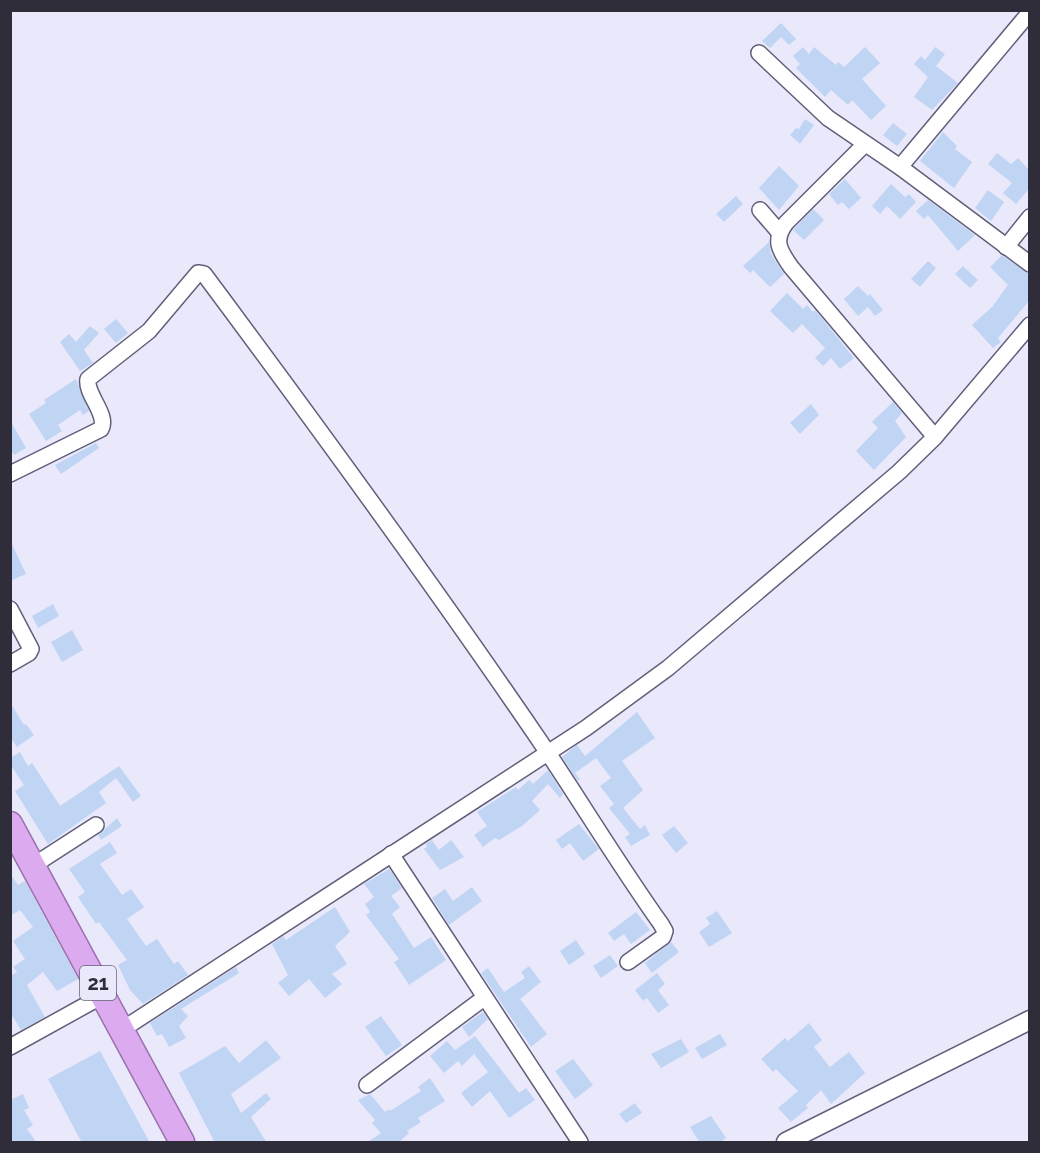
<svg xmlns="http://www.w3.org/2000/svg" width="1040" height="1153" font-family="Raleway,sans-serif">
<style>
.building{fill:#c0d4f4}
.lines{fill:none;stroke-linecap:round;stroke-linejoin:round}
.minor-casing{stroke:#615f79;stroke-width:18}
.tertiary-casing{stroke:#615f79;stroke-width:21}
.trunk-casing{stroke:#9a71ad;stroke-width:27}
.minor{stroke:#fff;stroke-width:15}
.tertiary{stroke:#fff;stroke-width:18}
.trunk{stroke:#dcaaef;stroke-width:24}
.labels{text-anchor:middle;stroke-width:4.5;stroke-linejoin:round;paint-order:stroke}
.shield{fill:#eae9fc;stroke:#666574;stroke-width:1.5}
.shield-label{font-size:20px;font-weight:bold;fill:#2e2d39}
</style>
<rect width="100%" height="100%" fill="#eae9fc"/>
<!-- building -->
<g class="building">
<polygon points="781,23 796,39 789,45 781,37 770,48 762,41"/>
<polygon points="803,47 809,54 814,47 836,65 838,62 844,67 865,47 880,63 862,79 886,106 871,120 852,100 848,105 831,90 825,97 796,68 800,64 793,56"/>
<polygon points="935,47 945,54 936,66 958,83 932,110 914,97 928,77 914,64 921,56 925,60"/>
<polygon points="805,119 814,125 800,144 790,135 796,128 799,129"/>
<polygon points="893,123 907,134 897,146 883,135"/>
<polygon points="943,132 957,146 955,149 972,162 954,188 920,161"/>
<polygon points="997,153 1011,164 1018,158 1029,170 1029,189 1016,204 1003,193 1012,183 988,164"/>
<polygon points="779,166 799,186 779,210 759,188"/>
<polygon points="845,179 861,198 849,209 842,202 838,205 829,194"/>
<polygon points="891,184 905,197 909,194 916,202 900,219 887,206 880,214 872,206"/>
<polygon points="988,190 1004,202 991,221 975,208"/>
<polygon points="736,196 743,204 724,222 716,214"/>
<polygon points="928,200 975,235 958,251 928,215 924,219 916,211"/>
<polygon points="813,209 824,220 804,240 793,230"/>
<polygon points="769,242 771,254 784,274 770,287 753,270 750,273 743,266"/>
<polygon points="1002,255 1029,274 1029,301 998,338 1001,342 993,348 972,325 992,307 1008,285 990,267"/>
<polygon points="928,261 936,268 920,287 911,279"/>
<polygon points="963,266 978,280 970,288 955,274"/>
<polygon points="858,286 868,296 870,294 883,310 875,316 868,307 858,316 844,299"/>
<polygon points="787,293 803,309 807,305 813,312 815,310 854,358 840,369 831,358 823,366 815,358 825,348 802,324 793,333 770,311"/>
<polygon points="116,319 128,333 116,343 104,329"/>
<polygon points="90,326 99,333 84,350 93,363 80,371 60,342 69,334 76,342"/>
<polygon points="76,379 89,411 83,415 80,410 58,425 62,431 46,441 29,414 46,403 44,400"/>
<polygon points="893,402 902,413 895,421 906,437 874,470 856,451 878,428 872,422"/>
<polygon points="811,404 819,415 800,434 790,423"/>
<polygon points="10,420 26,448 14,455 10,448"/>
<polygon points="96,443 99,448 61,474 55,465"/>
<polygon points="10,540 26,574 10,581"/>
<polygon points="53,604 59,616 38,628 32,616"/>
<polygon points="72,630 83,650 62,662 51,642"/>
<polygon points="10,702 24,725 26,724 34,735 17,747 10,737"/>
<polygon points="637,712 655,738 622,761 643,790 623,808 640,829 645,825 650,835 631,846 625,837 630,834 609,808 614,804 600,786 611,778 596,758 575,773 580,779 578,781 562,757 577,745 585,756"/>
<polygon points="20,752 28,766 32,763 60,806 119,766 141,796 133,802 116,778 99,792 106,803 48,844 15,791 24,785 10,764 10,758"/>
<polygon points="548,770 563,794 560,798 548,784 532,801 540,810 522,826 499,840 495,838 483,847 474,835 487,826 477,812 516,787 518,790 529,780 533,784"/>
<polygon points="117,818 122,826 101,840 98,835"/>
<polygon points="579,824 599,849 583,861 570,843 562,849 556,840"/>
<polygon points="674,826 688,843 676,853 662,835"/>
<polygon points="432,840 439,850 451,840 464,857 440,870 424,849 427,847 426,844"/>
<polygon points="110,842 117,853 100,864 122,895 131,889 144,907 127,919 146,946 157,939 174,964 178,961 188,975 143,1004 130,990 118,965 127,960 99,922 96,924 78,897 85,892 69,869"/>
<polygon points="389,869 402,888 391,896 400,907 392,914 414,948 431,937 446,960 409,985 394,962 399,959 366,915 370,912 365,904 374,897 364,884"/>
<polygon points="10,873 18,885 25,881 78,979 57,991 43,972 27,985 45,1017 21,1030 10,1012 10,976 17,972 13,967 25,959 13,941 33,927 20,910 10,916"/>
<polygon points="472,887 482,901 449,925 432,898 445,889 453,901"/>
<polygon points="335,907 350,932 335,946 347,964 332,974 342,984 325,998 309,979 289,996 278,983 288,975 272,944 283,936 286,940"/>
<polygon points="717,911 732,933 709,947 699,932 710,924 706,918"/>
<polygon points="636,912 650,930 631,944 624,934 614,941 608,933"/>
<polygon points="576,940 585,954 569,965 560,951"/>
<polygon points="671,942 679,952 652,973 645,963"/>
<polygon points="610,955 618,966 601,978 593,966"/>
<polygon points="529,966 541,982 520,999 547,1034 531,1047 481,973 488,968 504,992 525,978 521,972"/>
<polygon points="236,967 239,973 181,1009 188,1016 179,1026 186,1038 169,1047 162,1034 157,1036 150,1023"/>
<polygon points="657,973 665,984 658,990 669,1005 658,1013 647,998 643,1001 635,990"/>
<polygon points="483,1012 488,1019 469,1037 462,1027"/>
<polygon points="381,1016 402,1045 386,1056 365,1027"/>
<polygon points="809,1023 822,1040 814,1047 830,1067 849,1052 865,1073 831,1104 821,1090 806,1105 808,1108 791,1122 778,1108 798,1091 776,1069 773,1072 761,1059 785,1038 788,1041"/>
<polygon points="720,1034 727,1045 702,1059 695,1048"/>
<polygon points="475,1036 519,1093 526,1088 535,1100 509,1118 490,1091 472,1107 461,1093 488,1072 474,1054 462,1066 458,1061 444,1073 430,1056 447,1041 455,1050"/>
<polygon points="681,1039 689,1052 661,1068 651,1054"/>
<polygon points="266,1040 281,1058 231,1094 241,1113 266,1093 271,1099 251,1117 267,1143 215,1143 179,1073 225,1046 239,1063"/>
<polygon points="100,1051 150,1143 82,1143 48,1079"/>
<polygon points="573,1059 593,1085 575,1099 555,1071"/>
<polygon points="430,1078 445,1101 418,1118 421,1122 407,1131 409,1133 398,1143 366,1143 381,1133 372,1123 375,1120 358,1100 370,1094 385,1112 389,1109 390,1111 421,1091 418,1087"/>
<polygon points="23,1094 29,1108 24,1110 33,1125 27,1129 37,1143 10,1143 10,1100"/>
<polygon points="635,1103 642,1113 626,1123 619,1114"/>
<polygon points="711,1116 726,1138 719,1143 700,1143 690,1127"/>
</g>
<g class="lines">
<defs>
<g id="minor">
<polyline points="759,53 828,118 900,167 1030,264"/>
<path d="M865 144 786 223C773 240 779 250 791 267L935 437"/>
<polyline points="900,167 1030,12"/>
<polyline points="760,210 779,232"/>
<polyline points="1006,247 1030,217"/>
<path d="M10 474 101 429C109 415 85 394 88 379L149 331 198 273 204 274C321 431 438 591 548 753 586 810 621 868 661 924L665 931 663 937 628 962"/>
<polyline points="10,609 31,649 29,653 10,664"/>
<polyline points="391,854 580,1142"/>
<polyline points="34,865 96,825"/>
<polyline points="123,1029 586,728 668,668 899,472 935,437 1030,325"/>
<polyline points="10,1047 104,995"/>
<polyline points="367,1085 484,998"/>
</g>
<polyline id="tertiary" points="786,1142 1030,1020"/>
<polyline id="trunk" points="10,824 182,1142"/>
</defs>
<!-- minor casing -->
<use href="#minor" class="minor-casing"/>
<!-- tertiary casing -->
<use href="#tertiary" class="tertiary-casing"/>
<!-- trunk casing -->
<use href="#trunk" class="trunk-casing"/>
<!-- minor -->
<use href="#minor" class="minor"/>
<!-- tertiary -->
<use href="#tertiary" class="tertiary"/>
<!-- trunk -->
<use href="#trunk" class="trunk"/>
</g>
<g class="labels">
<!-- shield labels -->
<rect class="shield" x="80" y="966" width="36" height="34" rx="4.5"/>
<g class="shield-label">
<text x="98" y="990">21</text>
</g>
</g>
<!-- border -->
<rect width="1040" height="1153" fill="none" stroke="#2e2d39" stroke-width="24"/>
</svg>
